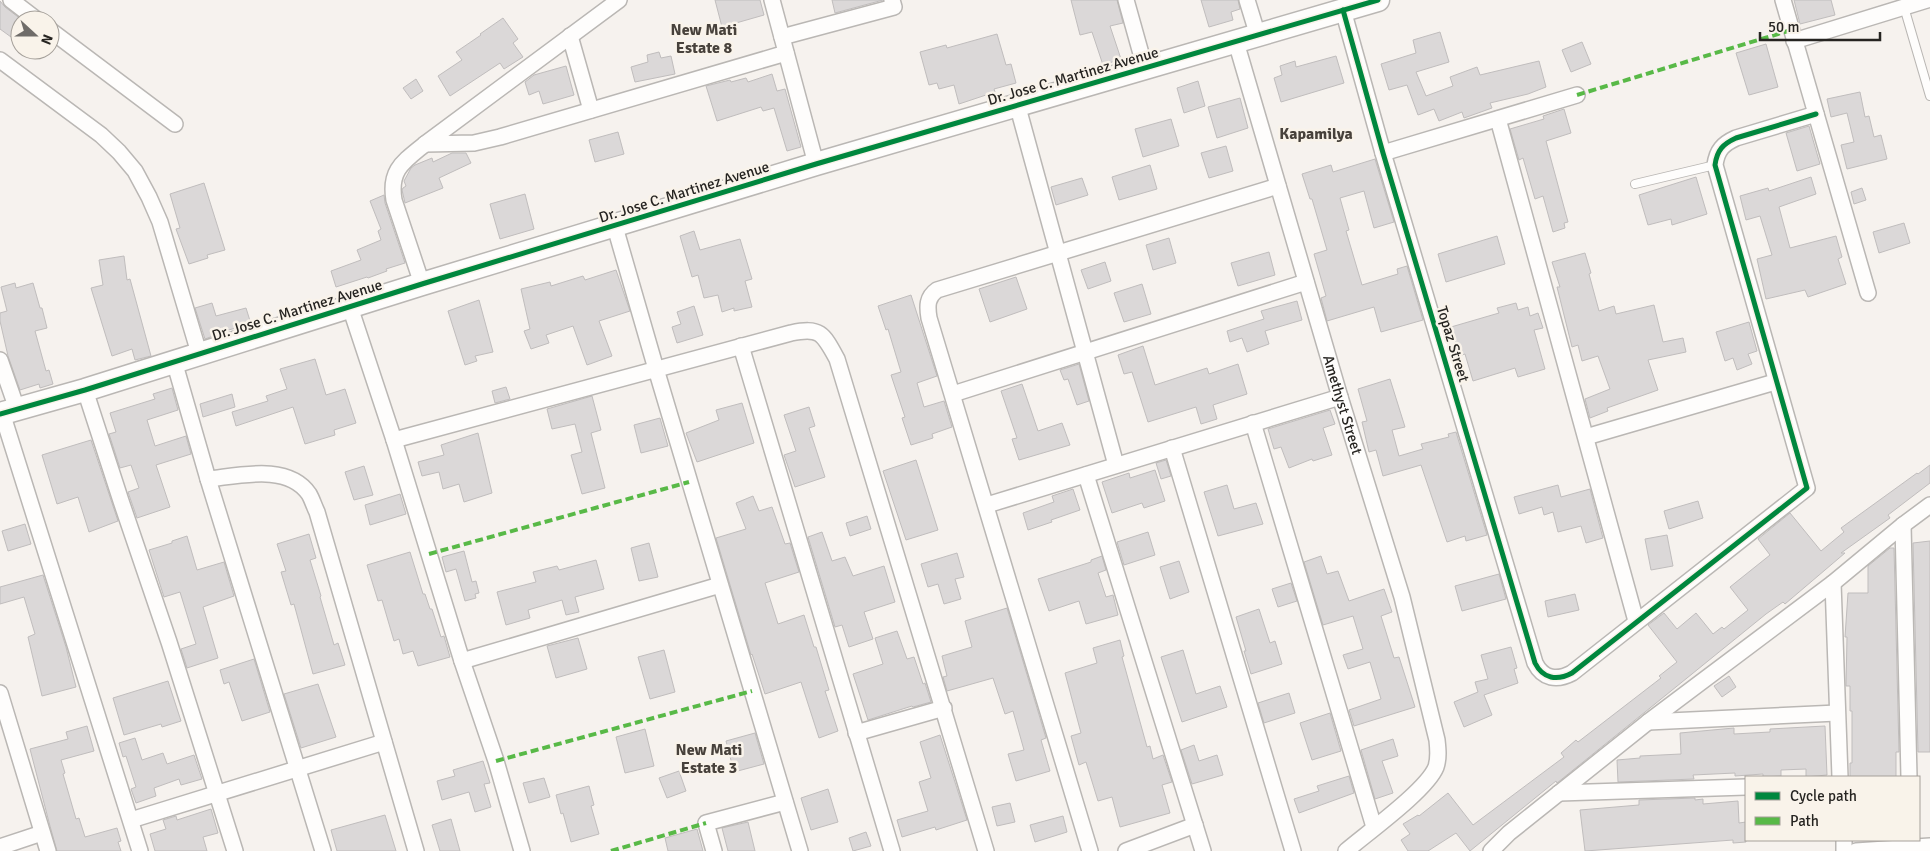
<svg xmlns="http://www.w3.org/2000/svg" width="1930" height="851" font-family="Signika,sans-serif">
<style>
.building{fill:#dbd8d8;stroke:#c0bdbd}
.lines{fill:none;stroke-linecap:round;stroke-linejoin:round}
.lane-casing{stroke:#bab7b4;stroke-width:10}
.street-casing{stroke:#bab7b4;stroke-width:18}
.secondary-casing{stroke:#bab7b4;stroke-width:25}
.lane{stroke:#fefdfc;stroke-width:8}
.street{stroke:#fefdfc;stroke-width:15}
.secondary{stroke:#fefdfc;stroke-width:22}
.quiet{stroke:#58b947;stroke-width:4;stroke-dasharray:8 4;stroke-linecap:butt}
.cycleway-casing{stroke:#f9f3ea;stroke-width:8}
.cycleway{stroke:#00873e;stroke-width:5}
.labels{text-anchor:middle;stroke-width:5;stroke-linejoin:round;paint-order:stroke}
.street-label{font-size:15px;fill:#262421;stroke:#f9f3ea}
.neighbourhood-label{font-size:16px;font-weight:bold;fill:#47413b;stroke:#f9f3ea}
</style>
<rect width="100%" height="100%" fill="#f6f2ee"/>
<!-- building -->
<g class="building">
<polygon points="715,0 760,0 764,15 722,27"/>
<polygon points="832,0 883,0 835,13"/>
<polygon points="1071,0 1117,0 1123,23 1110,26 1121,59 1103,65 1092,32 1080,35"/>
<polygon points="1201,0 1238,0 1240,9 1231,12 1233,20 1209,27"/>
<polygon points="1794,0 1831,0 1835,15 1800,24"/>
<polygon points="0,1 5,7 22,20 20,20 20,25 11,37 0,29"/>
<polygon points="503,18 518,39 513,43 523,57 504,69 500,63 450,96 438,76 462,60 456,52 481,35 480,34"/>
<polygon points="1440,32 1449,62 1416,72 1426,96 1453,86 1450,77 1477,67 1480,75 1539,61 1546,87 1528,94 1490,103 1492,108 1464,118 1462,112 1439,121 1434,109 1418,115 1407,85 1389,90 1381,64 1416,53 1413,40"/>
<polygon points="997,34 1006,65 1011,64 1016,83 994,89 995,92 959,104 954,85 939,89 937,83 929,85 920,52 946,45 947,48"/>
<polygon points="1582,42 1591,64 1571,72 1562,50"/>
<polygon points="1766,44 1778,87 1749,95 1736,53"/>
<polygon points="659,52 661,58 671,56 675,74 635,82 631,67 648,62 647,55"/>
<polygon points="1336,56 1344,83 1281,102 1274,78 1282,75 1280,66 1295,61 1296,67"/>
<polygon points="566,66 574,95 543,104 539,91 529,95 525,82 534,75"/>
<polygon points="772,74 777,91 785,89 801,147 787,151 774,108 763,111 761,107 717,121 706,86 730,80 731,82 746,78 748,82"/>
<polygon points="416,79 423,91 411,99 403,88"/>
<polygon points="1198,81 1205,106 1184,113 1177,88"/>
<polygon points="1860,92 1865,117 1869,116 1874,137 1881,135 1887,159 1847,169 1841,145 1854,142 1847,113 1831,117 1827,99"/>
<polygon points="1240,98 1248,128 1217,138 1208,107"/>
<polygon points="1564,109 1571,133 1546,141 1568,222 1564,223 1565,228 1553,232 1543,196 1535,199 1523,158 1519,160 1510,129 1544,119 1543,116"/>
<polygon points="1171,119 1179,146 1143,157 1135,129"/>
<polygon points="1809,126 1820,164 1797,171 1786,133"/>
<polygon points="618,132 624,154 595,162 589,140"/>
<polygon points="1226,146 1233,171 1209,178 1201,153"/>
<polygon points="452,153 466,153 471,163 439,178 443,188 405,203 402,190 403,188 406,186 404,181 411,168 415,165 432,158 433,162"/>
<polygon points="1375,159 1394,222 1374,228 1364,191 1340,198 1349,230 1346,231 1362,285 1398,274 1397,269 1407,266 1423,320 1381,332 1374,307 1327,321 1321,298 1326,296 1314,254 1327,250 1312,199 1310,199 1302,174 1331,165 1333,172"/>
<polygon points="1150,165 1157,189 1119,200 1112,177"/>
<polygon points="1696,177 1707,214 1672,225 1671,219 1648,225 1639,195"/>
<polygon points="1811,177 1816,194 1779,207 1790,248 1836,236 1842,257 1838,259 1846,284 1808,297 1805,290 1766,299 1757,259 1772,255 1760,216 1746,220 1740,196 1768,188 1769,191"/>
<polygon points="1082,178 1088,195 1056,205 1051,187"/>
<polygon points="204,183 225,250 207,255 208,258 189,264 176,229 180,228 170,194"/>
<polygon points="1862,188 1866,200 1854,204 1851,192"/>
<polygon points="525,194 534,229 500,239 490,204"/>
<polygon points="384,195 385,203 405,263 386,269 387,271 368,278 367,277 336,287 331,271 361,260 357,250 381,240 378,231 381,229 370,201"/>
<polygon points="1904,223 1910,243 1879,253 1873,232"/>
<polygon points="694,231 700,250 740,239 752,279 745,281 752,307 734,311 734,308 722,312 718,295 704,298 698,275 692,277 680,236"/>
<polygon points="1497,236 1505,264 1446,282 1438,254"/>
<polygon points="1169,238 1176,263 1153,270 1146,245"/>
<polygon points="1269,252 1275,275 1238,286 1231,263"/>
<polygon points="1585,253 1591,273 1589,274 1599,311 1614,306 1616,314 1654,305 1663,342 1683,338 1686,352 1648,360 1658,390 1607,408 1608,411 1590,418 1585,399 1610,389 1598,356 1582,361 1578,345 1572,347 1557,287 1560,287 1552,262"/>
<polygon points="124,256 127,280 130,279 151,356 135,360 132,349 112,356 91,288 103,285 99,260"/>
<polygon points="1105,262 1111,281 1088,289 1081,270"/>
<polygon points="616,270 630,311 599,321 612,356 587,365 573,326 546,335 549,343 531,349 524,331 530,329 521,289 550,282 551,286 583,276 585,280"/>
<polygon points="1016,277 1027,309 990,322 979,289"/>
<polygon points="15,283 16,288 33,283 40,308 42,308 47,328 35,331 46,371 49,370 53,384 40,388 39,384 20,390 8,356 0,321 0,313 7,311 1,287"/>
<polygon points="1142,284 1151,314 1124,322 1114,293"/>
<polygon points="911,295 937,376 917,383 924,407 944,401 952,427 932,434 933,438 911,445 902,418 905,417 891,375 901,372 888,329 886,330 878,306"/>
<polygon points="479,300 493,352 475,356 477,361 465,365 448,311"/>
<polygon points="1297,301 1302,320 1265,331 1269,344 1247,352 1242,338 1230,342 1227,331 1264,319 1261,311"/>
<polygon points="212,303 216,316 246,308 251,324 221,332 221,333 205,339 195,308"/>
<polygon points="1516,303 1518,310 1528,307 1530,316 1538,313 1543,328 1534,330 1545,369 1518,377 1515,368 1473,381 1465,354 1459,356 1451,327 1499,313 1497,308"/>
<polygon points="694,306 703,335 677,343 672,327 681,324 677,312"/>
<polygon points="1749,322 1757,351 1748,354 1752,364 1737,370 1733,358 1725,361 1716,332"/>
<polygon points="1143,346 1155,385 1207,368 1209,374 1238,364 1247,394 1213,405 1217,419 1201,424 1196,407 1148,422 1132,372 1124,374 1118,355"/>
<polygon points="315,359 326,395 345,389 356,423 334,430 335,435 305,444 293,407 236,426 232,412 268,401 266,396 287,389 280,369"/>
<polygon points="1079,364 1089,401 1077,405 1068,379 1064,380 1060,370"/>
<polygon points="1390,379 1405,427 1392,430 1399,456 1423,449 1421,444 1449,437 1448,434 1456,432 1487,535 1466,541 1465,536 1447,542 1421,465 1383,476 1376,450 1369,452 1362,422 1367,421 1358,389"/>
<polygon points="1022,384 1038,431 1062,423 1070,445 1019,460 1012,439 1017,438 1001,391"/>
<polygon points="506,387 510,399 495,403 492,391"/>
<polygon points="172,388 178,410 147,420 155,446 186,436 191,454 156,465 170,507 137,518 128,492 139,488 131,465 120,468 109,434 116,432 110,413 155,399 153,394"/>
<polygon points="232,394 235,407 203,417 200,404"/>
<polygon points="592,396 601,430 591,433 605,488 582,494 571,455 582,452 575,424 552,429 547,409"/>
<polygon points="742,403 754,443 697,462 686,433 719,420 716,410"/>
<polygon points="809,407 815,426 809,428 825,477 795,487 784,455 796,451 784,415"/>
<polygon points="1330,410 1335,424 1323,428 1332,455 1313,461 1312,459 1289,468 1281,447 1274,449 1268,429"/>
<polygon points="660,418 668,446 641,453 634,425"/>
<polygon points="478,433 492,493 464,502 459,484 443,489 439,472 422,476 418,462 444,455 441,445"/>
<polygon points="91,440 118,521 89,532 78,497 57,504 42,455"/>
<polygon points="916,460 938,530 906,540 883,471"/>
<polygon points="1166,460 1171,476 1161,479 1156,463"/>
<polygon points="1930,465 1930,483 1888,515 1890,518 1841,553 1845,553 1785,604 1783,602 1766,614 1650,708 1557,783 1556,781 1470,851 1456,833 1428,851 1408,851 1401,840 1410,834 1403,824 1418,815 1419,816 1448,793 1473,825 1564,757 1561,753 1576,740 1578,742 1661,678 1659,676 1677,662 1648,625 1664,613 1677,629 1696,613 1713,634 1722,627 1724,629 1748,610 1730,587 1770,555 1758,539 1790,513 1821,551 1844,532 1841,528 1917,473 1918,474"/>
<polygon points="364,466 373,495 354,500 345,472"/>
<polygon points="1155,470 1165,501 1144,508 1142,503 1112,513 1102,482 1129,473 1130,478"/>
<polygon points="1227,485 1234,509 1256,503 1263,524 1218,536 1204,492"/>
<polygon points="1558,485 1561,497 1590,489 1603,538 1586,543 1581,526 1558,532 1553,512 1544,515 1542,507 1519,514 1514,497"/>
<polygon points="1073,489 1080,510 1051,520 1052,522 1028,530 1023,513 1054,502 1052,496"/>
<polygon points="400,494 406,514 370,525 365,505"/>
<polygon points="753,496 759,511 772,507 785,544 790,543 799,572 765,583 778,624 804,615 814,647 816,647 829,690 825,691 838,731 819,738 801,682 765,694 752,654 751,655 716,538 746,529 736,503"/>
<polygon points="1698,501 1703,518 1669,529 1664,511"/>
<polygon points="867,516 871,529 850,536 846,523"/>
<polygon points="25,524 31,544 8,551 2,531"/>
<polygon points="822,532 832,561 845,557 853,576 884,566 895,602 864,612 873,639 849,647 842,625 835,627 808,537"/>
<polygon points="1148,532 1155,555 1124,565 1117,542"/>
<polygon points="309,534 316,558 310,560 321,596 320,597 334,645 338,643 345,665 313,674 294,604 291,605 281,572 286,571 277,544"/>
<polygon points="1667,535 1673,566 1651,570 1645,539"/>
<polygon points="187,536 197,570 224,562 234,596 203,607 218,658 187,668 181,649 196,644 180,592 164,597 149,550 172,543 172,541"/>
<polygon points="1930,541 1930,752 1918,752 1913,543"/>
<polygon points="649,543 658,577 639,581 631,548"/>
<polygon points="1890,548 1894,548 1899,752 1896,752 1896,777 1850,777 1850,763 1852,763 1852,711 1850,711 1850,686 1846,686 1847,637 1845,637 1848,593 1868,593 1868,566"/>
<polygon points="464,551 472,582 476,581 479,593 475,594 476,598 465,601 456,569 446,572 442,557"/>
<polygon points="410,552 423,594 425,594 430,609 432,609 441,637 444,636 450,657 418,666 413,651 403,654 399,639 394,641 382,600 378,601 367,565"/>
<polygon points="957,553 964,577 955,579 961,599 944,604 938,584 928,587 921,564"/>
<polygon points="1102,556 1106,570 1098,573 1106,597 1113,595 1118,615 1086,624 1079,601 1049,611 1038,579 1091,562 1091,560"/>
<polygon points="1321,556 1327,574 1338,571 1349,601 1384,589 1392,612 1381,616 1394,658 1399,657 1415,707 1354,726 1349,710 1381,699 1370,662 1348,669 1343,655 1363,649 1353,616 1323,625 1304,562"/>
<polygon points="596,560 604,589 575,597 579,612 566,615 562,600 528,610 530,618 506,625 497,592 536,582 533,572 557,566 559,570"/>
<polygon points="1179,561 1189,592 1170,599 1160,567"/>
<polygon points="1499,574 1506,599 1462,611 1455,586"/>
<polygon points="43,575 66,647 76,687 42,696 28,637 35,634 24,597 0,604 0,587"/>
<polygon points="1291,583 1297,601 1278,607 1272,589"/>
<polygon points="1575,594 1579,610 1548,617 1545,601"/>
<polygon points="1007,608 1046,738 1041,740 1050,771 1016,781 1008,754 1024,750 1013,711 1005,714 993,678 947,691 943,677 947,676 942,656 972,647 965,621"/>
<polygon points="1259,609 1270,643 1275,641 1282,664 1251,674 1244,651 1246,651 1236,617"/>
<polygon points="897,631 907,659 914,657 923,684 925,683 931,702 913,707 912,706 868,720 853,674 883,664 875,638"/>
<polygon points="578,638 587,669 556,678 547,646"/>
<polygon points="1120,640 1124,656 1122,657 1147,747 1150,746 1153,759 1163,755 1172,782 1162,785 1170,813 1120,827 1112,797 1098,801 1086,762 1079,765 1071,736 1081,733 1065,673 1097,663 1093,648"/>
<polygon points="1511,647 1517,668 1514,669 1518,683 1484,695 1492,715 1464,727 1454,702 1478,692 1475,682 1488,679 1481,655"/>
<polygon points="664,650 675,692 650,699 638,657"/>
<polygon points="1183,650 1196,694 1220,686 1227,707 1182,722 1161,657"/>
<polygon points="254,659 270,712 242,721 229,682 224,684 220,670"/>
<polygon points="1729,676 1736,687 1722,697 1714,686"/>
<polygon points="168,681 181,721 162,727 161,724 124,735 113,698"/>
<polygon points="318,684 336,737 301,748 284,694"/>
<polygon points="1289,693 1295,713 1264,723 1258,703"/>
<polygon points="1330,713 1341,751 1312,760 1300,723"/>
<polygon points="87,726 94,751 61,760 65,773 63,774 76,819 79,818 85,837 117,828 121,841 118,842 121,851 57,851 50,826 30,749 68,739 66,732"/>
<polygon points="1825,726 1827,775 1806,777 1806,769 1781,770 1781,776 1763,777 1763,774 1735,776 1735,773 1693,775 1694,779 1618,782 1617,760 1640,758 1640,756 1681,754 1680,733 1734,728 1734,734 1770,732 1770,729"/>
<polygon points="645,729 654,766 625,773 616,737"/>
<polygon points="755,733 764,764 734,772 726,741"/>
<polygon points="940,735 967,820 936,830 935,827 902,837 897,820 928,811 919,782 931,778 920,742"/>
<polygon points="135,738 142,760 163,753 167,764 194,755 202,779 181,785 179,779 154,788 156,796 136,803 131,789 136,787 126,756 123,757 119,743"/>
<polygon points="1393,739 1398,756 1382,761 1393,793 1375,799 1361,750"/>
<polygon points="1194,745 1199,761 1217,755 1223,775 1192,784 1181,750"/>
<polygon points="483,761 490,783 484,784 491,807 475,812 469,792 442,800 437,781 455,776 453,770"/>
<polygon points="679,771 686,791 667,798 659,778"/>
<polygon points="1349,776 1354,793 1299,813 1294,799 1319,791 1317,786"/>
<polygon points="544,778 550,797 529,803 523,783"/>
<polygon points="589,786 594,805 591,806 599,834 571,842 563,813 561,814 556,795"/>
<polygon points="828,789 838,822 811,830 801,798"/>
<polygon points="1695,798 1695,800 1703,799 1703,804 1738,801 1739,823 1746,822 1746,842 1733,843 1733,840 1585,851 1580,810 1639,805 1639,800"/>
<polygon points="1010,803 1015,822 997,826 992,807"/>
<polygon points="211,809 218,833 203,837 207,851 155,851 150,834 166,829 163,820 176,816 177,820"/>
<polygon points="385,815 396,851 337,851 331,830"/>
<polygon points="1063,816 1067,832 1035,842 1030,825"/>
<polygon points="451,819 460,851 440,851 432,825"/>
<polygon points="748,822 755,851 728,851 722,828"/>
<polygon points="697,829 703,851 668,851 665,838"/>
<polygon points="866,832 871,846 853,851 849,838"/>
</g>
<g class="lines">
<defs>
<g id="lane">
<polyline points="1904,7 1930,96"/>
<polyline points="1635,184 1715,165"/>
</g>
<g id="street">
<polyline points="11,0 37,20"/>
<polyline points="772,0 816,164"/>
<polyline points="1126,0 1145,68"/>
<polyline points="1247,0 1258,36"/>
<polyline points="1783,0 1868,293"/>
<path d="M1343 10 1383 153 1535 663C1543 679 1557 681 1572 673L1807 488 1715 165C1717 150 1723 144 1736 138L1816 114"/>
<polyline points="50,30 175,124"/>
<polyline points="570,36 591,110"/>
<polyline points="782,37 894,7 892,0"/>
<polyline points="1794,41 1927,0"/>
<path id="s1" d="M1236 42 1340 397 1402 597 1437 740C1438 749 1439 758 1436 767 1427 790 1367 833 1346 851"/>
<polyline points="0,60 101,135 119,152 135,171 149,197 160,222 199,353"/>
<polyline points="1017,104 1116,465"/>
<polyline points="1498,119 1636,621"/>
<polyline points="425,144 474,143 500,137 786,53"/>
<polyline points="1383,153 1577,95"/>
<polyline points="615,227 656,369 800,851"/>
<path d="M422 284 394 200C389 170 403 162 425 144L619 0"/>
<polyline points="350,307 394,440 462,661 496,761 522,851"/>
<polyline points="741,346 892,851"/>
<polyline points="0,360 17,409"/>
<polyline points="174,361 208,479 323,851"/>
<polyline points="85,390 121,501 169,642 235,851"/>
<polyline points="953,394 1306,282"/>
<polyline points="2,413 140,851"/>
<polyline points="1253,423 1374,827"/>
<polyline points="1586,437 1775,382"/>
<path d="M394 440 791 333C820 327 823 333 837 359L986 851"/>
<polyline points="1172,448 1293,851"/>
<polyline points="1086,475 1203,851"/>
<path d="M208 479C238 476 288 463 309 494 312 499 314 506 317 512L416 851"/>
<polyline points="987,505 1340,397"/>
<polyline points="1903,525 1909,777"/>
<polyline points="1833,583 1840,777"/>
<polyline points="462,661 720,585"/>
<polyline points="0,693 48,851"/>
<polyline points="1648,722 1837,713"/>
<polyline points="856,733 944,708"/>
<polyline points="1559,793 1746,787"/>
<polyline points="131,820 384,742"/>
<polyline points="1844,840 1844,851"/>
<polyline points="0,847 42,833"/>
<polyline points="714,851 706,823 785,802"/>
<path d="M1090 851 929 318C927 306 927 297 937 290L1278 186"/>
<polyline points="1126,851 1195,825"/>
<polyline points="1491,851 1509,833 1648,722 1833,583 1903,525 1930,505"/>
<polyline points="1856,851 1930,846"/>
</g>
<polyline id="secondary" points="0,414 85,390 422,284 816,164 1378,0"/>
</defs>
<!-- lane casing -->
<use href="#lane" class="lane-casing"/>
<!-- street casing -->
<use href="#street" class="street-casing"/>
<!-- secondary casing -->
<use href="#secondary" class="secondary-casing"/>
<!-- lane -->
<use href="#lane" class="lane"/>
<!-- street -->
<use href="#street" class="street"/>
<!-- secondary -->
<use href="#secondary" class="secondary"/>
<!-- quiet -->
<g class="quiet">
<polyline points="1577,95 1791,30"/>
<polyline points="429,554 689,482"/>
<polyline points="496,761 752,691"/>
<polyline points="611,851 706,823"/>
</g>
<defs>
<g id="cycleway">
<path d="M1343 10 1383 153 1535 663C1543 679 1557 681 1572 673L1807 488 1715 165C1717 150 1723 144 1736 138L1816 114"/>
<polyline points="0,414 85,390 422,284 816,164 1378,0"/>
</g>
</defs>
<!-- cycleway casing -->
<use href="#cycleway" class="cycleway-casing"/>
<!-- cycleway -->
<use href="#cycleway" class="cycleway"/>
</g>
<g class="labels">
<!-- street labels -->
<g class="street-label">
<text transform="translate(1073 76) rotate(-16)" y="5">Dr. Jose C. Martinez Avenue</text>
<text transform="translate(684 192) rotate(-17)" y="5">Dr. Jose C. Martinez Avenue</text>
<text transform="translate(297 310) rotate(-17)" y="5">Dr. Jose C. Martinez Avenue</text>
<text transform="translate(1453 344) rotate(73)" y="5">Topaz Street</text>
<text dy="5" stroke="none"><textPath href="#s1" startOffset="378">Amethyst Street</textPath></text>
</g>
<!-- neighbourhood labels -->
<g class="neighbourhood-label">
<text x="704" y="35">New Mati<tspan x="704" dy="18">Estate 8</tspan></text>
<text x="1316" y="139">Kapamilya</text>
<text x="709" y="755">New Mati<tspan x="709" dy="18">Estate 3</tspan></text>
</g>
</g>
<!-- legend -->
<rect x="1745" y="776" width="175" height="65" fill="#f9f3ea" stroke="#a5a09a"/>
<rect x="1755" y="792" width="25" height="8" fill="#00873e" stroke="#a5a09a"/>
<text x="1790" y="801" font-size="15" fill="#262421">Cycle path</text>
<rect x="1755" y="817" width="25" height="8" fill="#58b947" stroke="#a5a09a"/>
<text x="1790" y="826" font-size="15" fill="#262421">Path</text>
<!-- north arrow -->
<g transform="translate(35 35) rotate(111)"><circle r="24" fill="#f9f3ea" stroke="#a5a09a"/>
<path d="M0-4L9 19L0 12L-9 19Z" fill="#6f6c69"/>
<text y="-8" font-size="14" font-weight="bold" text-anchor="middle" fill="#262421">N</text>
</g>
<!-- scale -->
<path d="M1760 32v8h120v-8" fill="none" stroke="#262421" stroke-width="2.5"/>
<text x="1768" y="32" font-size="15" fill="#262421" stroke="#f9f3ea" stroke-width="4" paint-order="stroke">50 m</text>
</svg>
